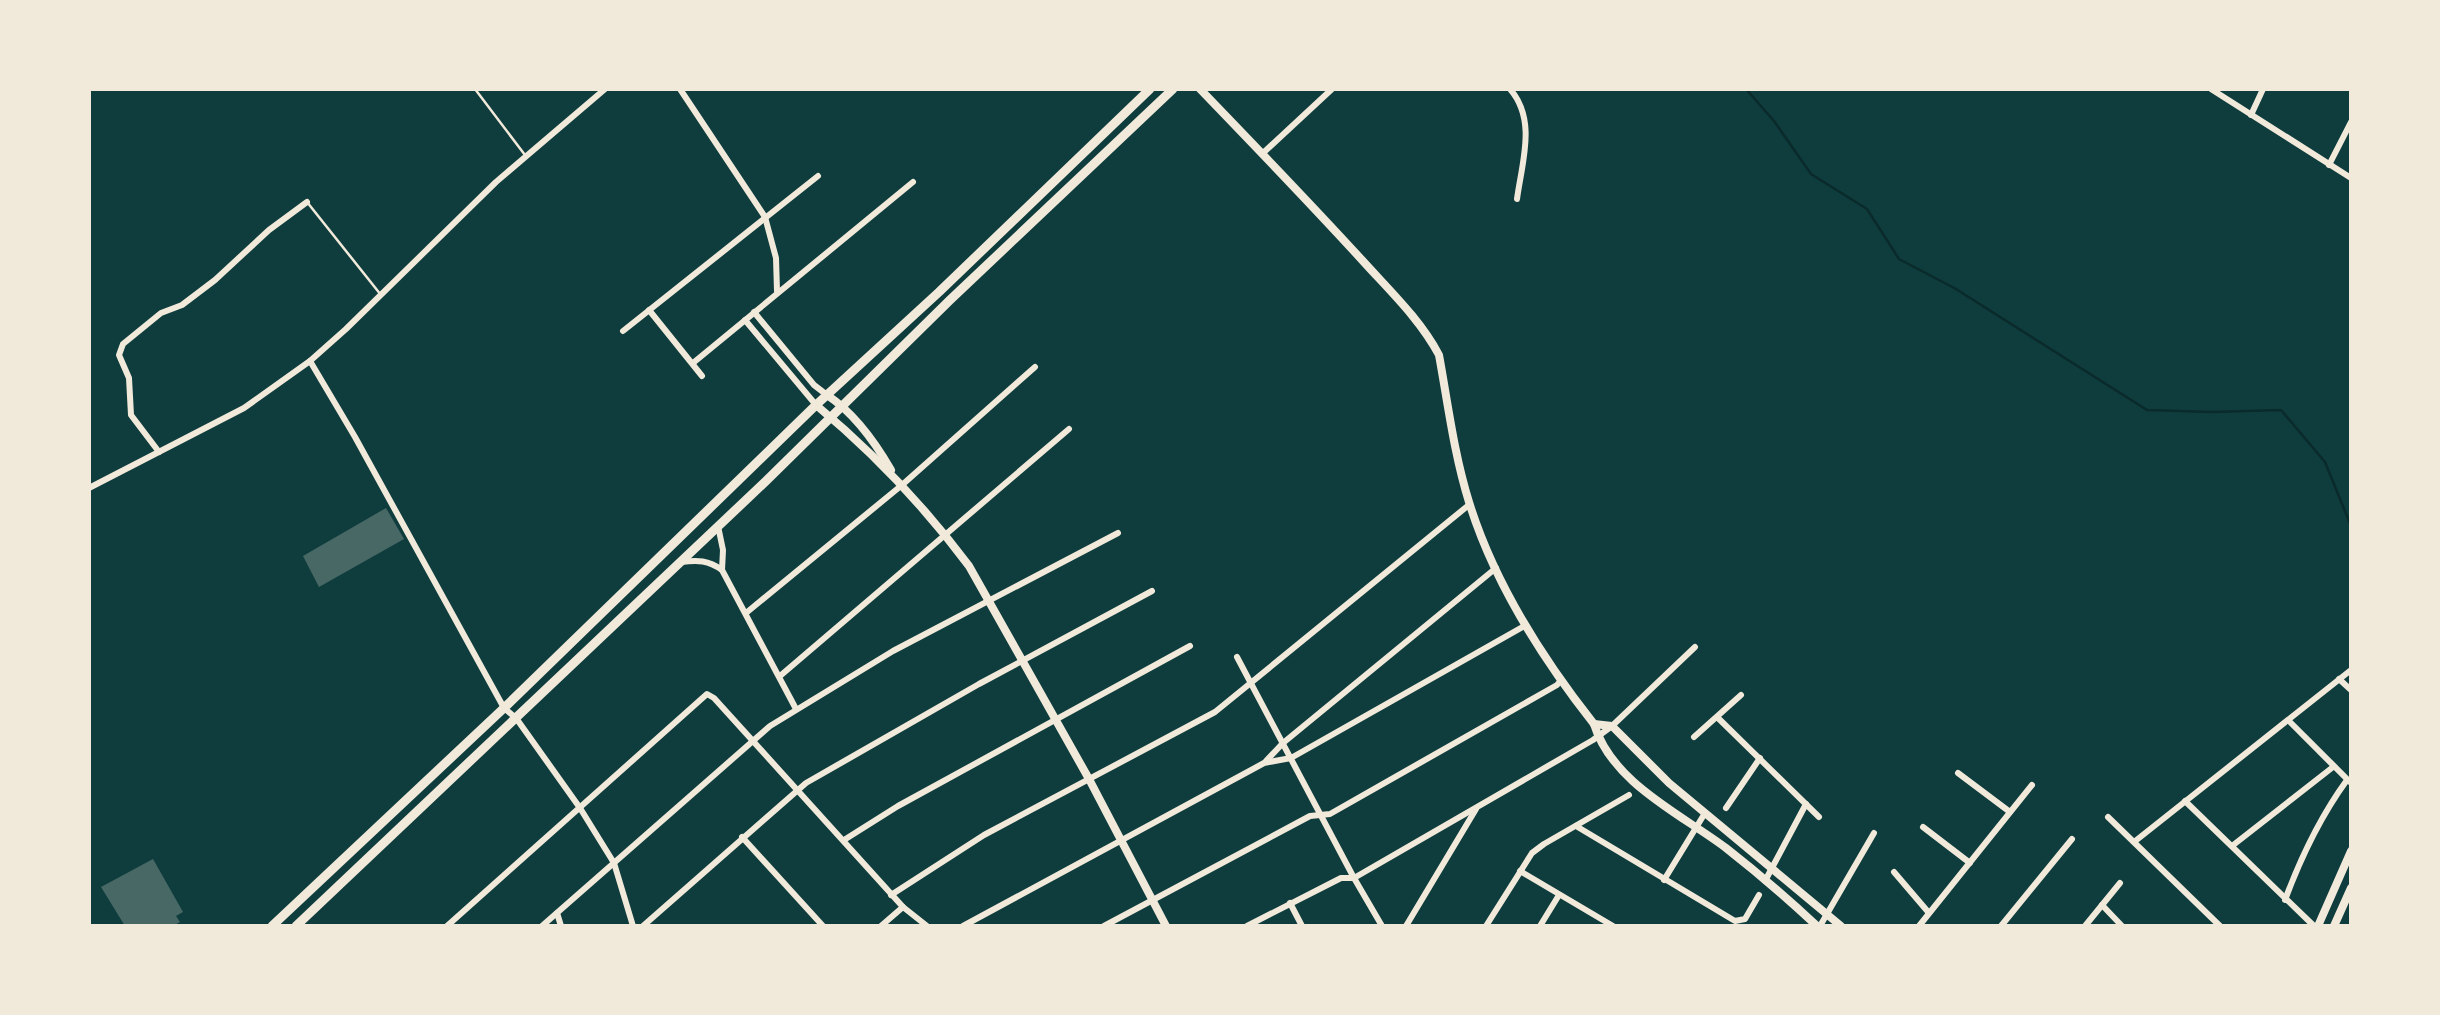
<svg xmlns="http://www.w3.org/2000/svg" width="2440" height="1015" font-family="Manrope,sans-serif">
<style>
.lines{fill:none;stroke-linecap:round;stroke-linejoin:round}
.stream{stroke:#0a2a2b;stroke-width:2.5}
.building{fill:#486865}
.service{stroke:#f1e9da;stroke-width:2.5}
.minor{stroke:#f1e9da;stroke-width:6}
.tertiary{stroke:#f1e9da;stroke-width:8}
.secondary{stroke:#f1e9da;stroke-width:9}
</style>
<rect width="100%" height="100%" fill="#0f3d3e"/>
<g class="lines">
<!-- stream -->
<polyline class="stream" points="1746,89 1774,121 1811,174 1867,209 1899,259 1956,289 2147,410 2212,412 2281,410 2325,462 2351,526"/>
</g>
<!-- building -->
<g class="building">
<polygon points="386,508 404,539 319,587 303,556"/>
<polygon points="153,859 183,912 176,916 180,922 173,926 125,926 101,887"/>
</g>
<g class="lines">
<!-- service -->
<g class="service">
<polyline points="475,89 525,155"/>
<polyline points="307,202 381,295"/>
</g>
<!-- minor -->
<g class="minor">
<polyline points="680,89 765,217 776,258 777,291"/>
<path d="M1510 89C1537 120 1522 162 1517 199"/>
<polyline points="2211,89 2351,178"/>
<polyline points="2251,115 2263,89"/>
<polyline points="1262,154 1332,89"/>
<polyline points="2329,165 2351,122"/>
<polyline points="649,310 702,376"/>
<polyline points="754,312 814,385 827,395"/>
<polyline points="745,320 816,405"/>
<polyline points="623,331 818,176"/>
<polyline points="310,361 355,437 504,708 516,718 580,808 614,863 633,926"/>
<polyline points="693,363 913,182"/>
<polyline points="159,452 131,415 129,378 119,355 123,344 161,313 182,305 215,280 269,230 307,202"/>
<polyline points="89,488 244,408 310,361 346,329 496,182 605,89"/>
<polyline points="718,526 723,550 722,570"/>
<path d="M681 562C698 560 708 560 722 570L796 709"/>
<polyline points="746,613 902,485 1035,367"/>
<polyline points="1237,657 1354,878 1382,926"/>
<polyline points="780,676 1069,429"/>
<polyline points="2339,679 2351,690"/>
<polyline points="1717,717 1819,817"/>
<polyline points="2289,721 2351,783"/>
<polyline points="1694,737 1741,695"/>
<polyline points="1266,761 1283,743 1496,568"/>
<polyline points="1958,773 2010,812"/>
<polyline points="2185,801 2314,926"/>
<polyline points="1726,808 1760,758"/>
<polyline points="2108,817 2220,926"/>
<polyline points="1576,826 1735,921 1745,919 1759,895"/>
<polyline points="1923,827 1970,863"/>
<polyline points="742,837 823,926"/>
<polyline points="844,840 898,806 1190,646"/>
<polyline points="2134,842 2351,670"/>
<polyline points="2232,846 2333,767"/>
<polyline points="1520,871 1613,926"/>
<polyline points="1894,872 1929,913"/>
<polyline points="1664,880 1705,813"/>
<polyline points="1765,881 1806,804"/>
<polyline points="891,895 984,835 1215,712 1470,504"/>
<path d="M2285 900C2301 857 2320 817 2347 780"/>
<polyline points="1290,903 1302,926"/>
<polyline points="2102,905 2122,926"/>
<polyline points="557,913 561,926"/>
<polyline points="447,926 707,694 714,698 903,907 927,926"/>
<polyline points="542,926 770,726 893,651 1118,533"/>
<polyline points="643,926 806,783 979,684 1152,591"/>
<polyline points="881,926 903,907"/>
<polyline points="963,926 1264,763 1291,758 1526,625"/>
<polyline points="1104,926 1310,816 1330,814 1557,685 1561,680"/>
<polyline points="1247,926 1341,878 1354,878 1593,740 1612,726 1695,647"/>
<polyline points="1406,926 1476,809"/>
<polyline points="1486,926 1532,853 1544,844 1629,795"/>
<polyline points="1540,926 1559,895"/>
<polyline points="1820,926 1874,833"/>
<polyline points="1919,926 2032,785"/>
<polyline points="2001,926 2072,839"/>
<polyline points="2085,926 2120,883"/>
</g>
<!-- tertiary -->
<g class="tertiary">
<path d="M1200 89C1255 146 1309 202 1362 260 1389 290 1420 319 1439 355 1448 404 1454 454 1469 502 1494 583 1542 658 1594 724 1612 783 1681 814 1726 848 1758 873 1788 899 1817 926"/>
<path d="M827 395C854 413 875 442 891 470"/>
<path d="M816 405C874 453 924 506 969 566L1089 779 1166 926"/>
<polyline points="1594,724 1612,726 1669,783 1841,926"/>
<polyline points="2318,926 2351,851"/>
<polyline points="2334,926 2351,888"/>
</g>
<!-- secondary -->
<g class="secondary">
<polyline points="272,926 504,708 816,405 939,292 1150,89"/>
<polyline points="296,926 766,481 950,300 1173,89"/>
</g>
</g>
<!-- border -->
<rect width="2440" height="1015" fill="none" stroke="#f1e9da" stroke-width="182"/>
</svg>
